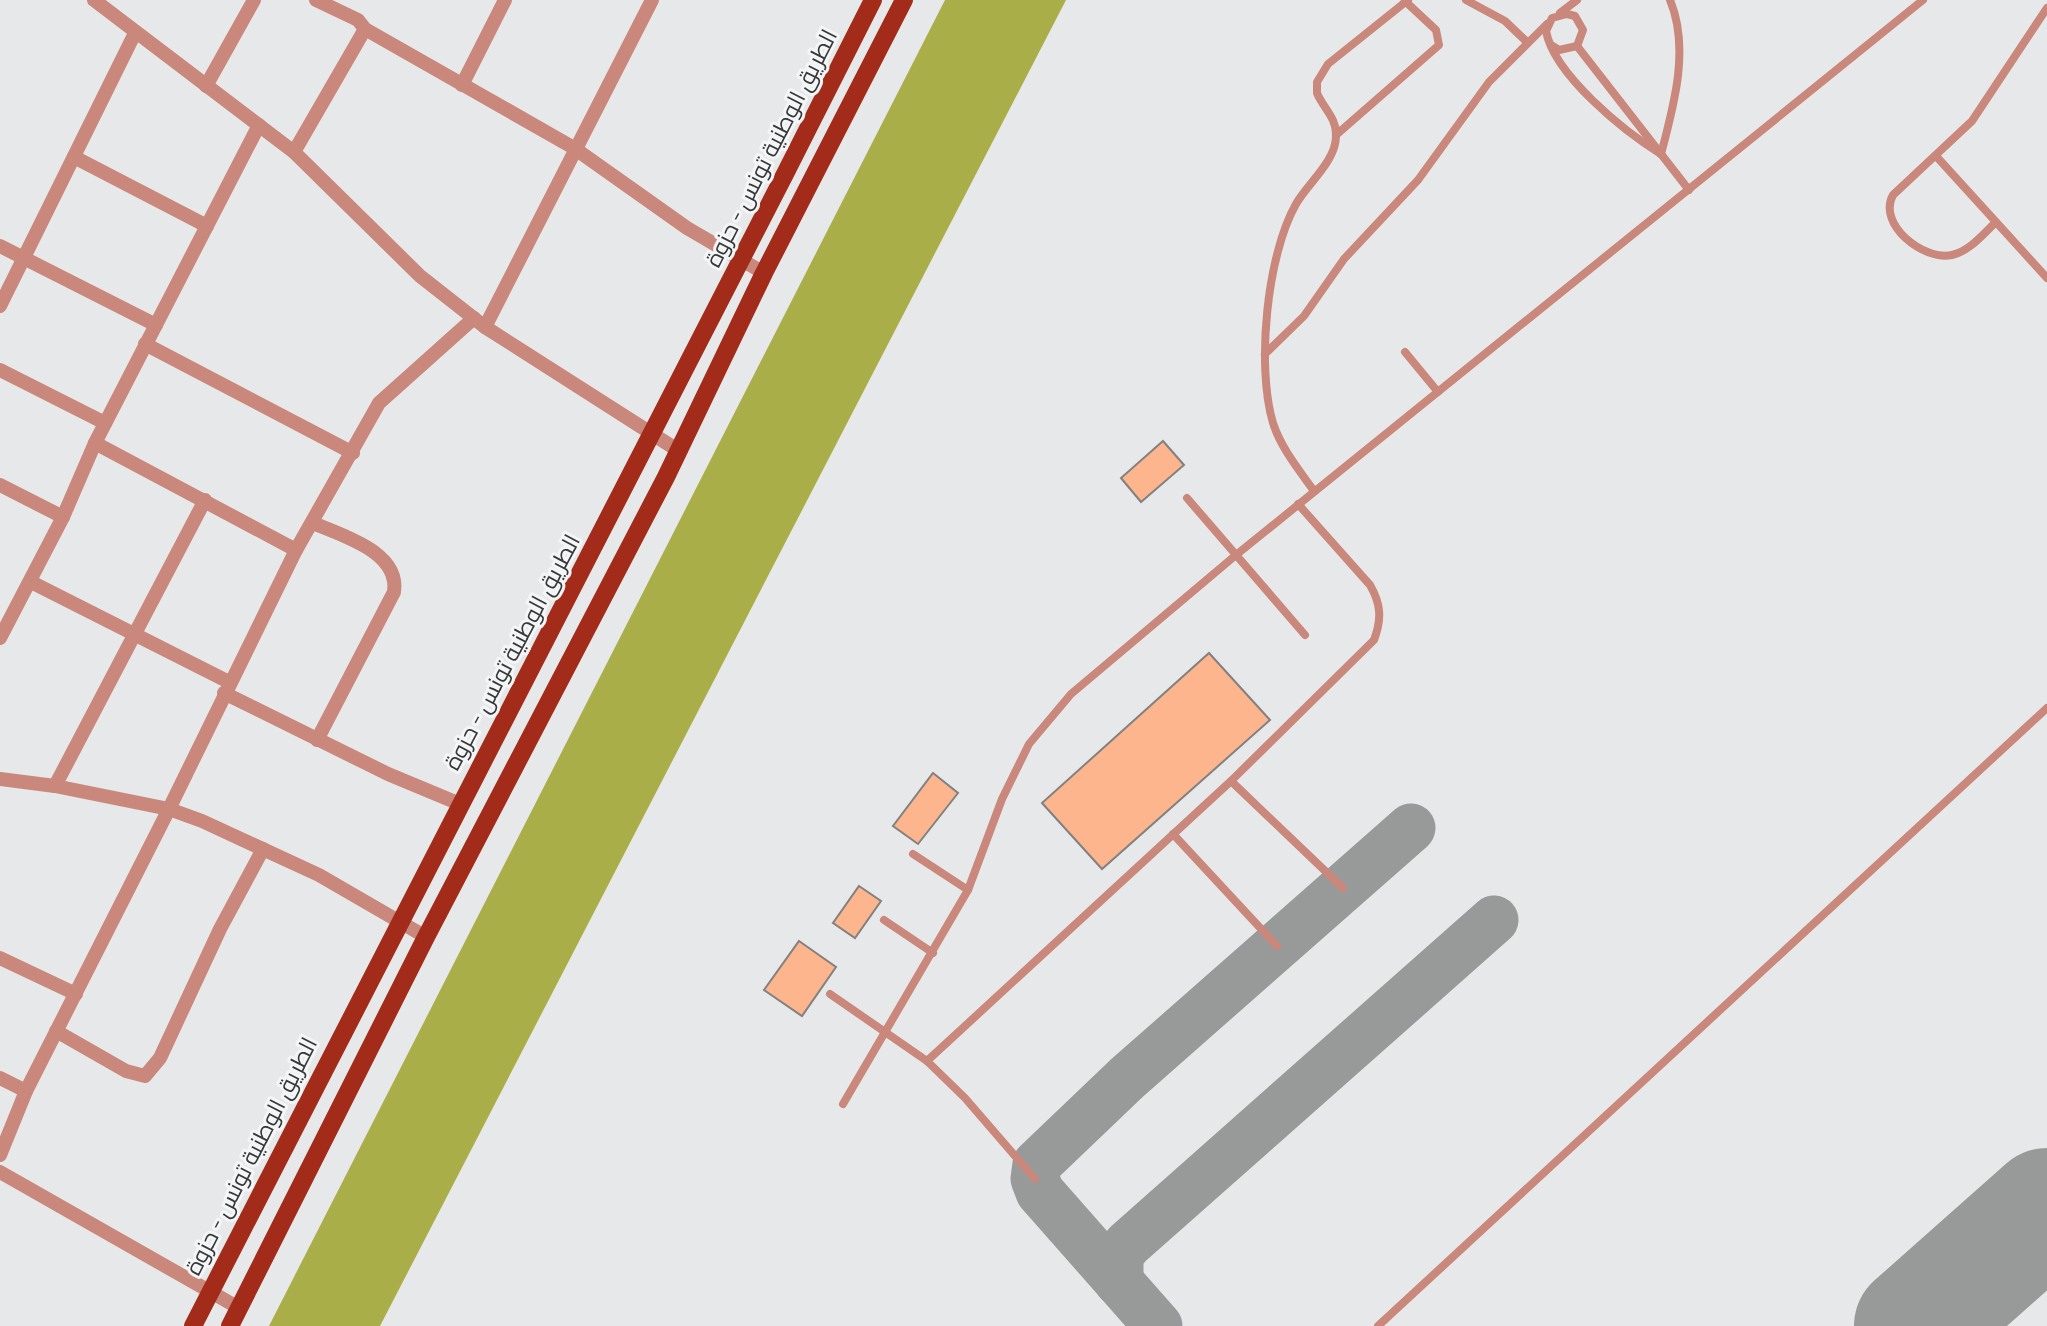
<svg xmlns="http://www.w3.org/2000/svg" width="2047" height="1326" font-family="Manrope,Cairo,sans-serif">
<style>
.forest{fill:#aaae48}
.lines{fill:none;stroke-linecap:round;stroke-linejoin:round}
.taxiway{stroke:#989a9a;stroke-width:49}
.runway{stroke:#989a9a;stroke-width:122}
.building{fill:#fdb58d;stroke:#838180;stroke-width:2}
.service{stroke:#c9887b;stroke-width:8}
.minor{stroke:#c9887b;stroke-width:14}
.primary{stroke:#a22c19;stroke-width:18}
.labels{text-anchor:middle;stroke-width:6;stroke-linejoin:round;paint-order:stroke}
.street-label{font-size:23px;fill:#373838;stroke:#f4f5f7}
</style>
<rect width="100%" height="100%" fill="#e6e8e9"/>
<!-- forest -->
<polygon class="forest" points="945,0 1066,0 380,1326 269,1326"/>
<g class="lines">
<!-- taxiway -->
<g class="taxiway">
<polyline points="1119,1282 1119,1255 1128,1244 1494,920"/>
<polyline points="1158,1326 1040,1192 1035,1179 1037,1164 1127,1078 1411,828"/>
</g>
<!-- runway -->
<polyline class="runway" points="1915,1326 2047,1209"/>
</g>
<!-- building -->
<g class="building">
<polygon points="1163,441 1184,465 1141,502 1121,478"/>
<polygon points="1209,653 1270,720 1102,869 1042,803"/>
<polygon points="933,773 958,793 918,844 893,826"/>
<polygon points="859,886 881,901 855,938 833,923"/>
<polygon points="799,941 836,967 802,1016 764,990"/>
</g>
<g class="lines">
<!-- service -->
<g class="service">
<polyline points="1466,0 1505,21 1527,42"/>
<polyline points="1560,13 1577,0"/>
<path d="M1551 45 1559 50 1577 46 1583 30 1575 16 1567 14 1552 18 1546 31C1554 75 1625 132 1661 154"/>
<polyline points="1577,46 1689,190"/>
<polyline points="1336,135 1439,45 1436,30 1405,1"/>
<path d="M1661 154C1674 105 1690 48 1670 0"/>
<polyline points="1936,156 2047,278"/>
<path d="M1996 222C1983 234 1970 251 1952 255 1923 261 1877 224 1893 195L1972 121 2047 8"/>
<polyline points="1405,352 1438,392"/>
<polyline points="1265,354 1304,316 1344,259 1418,180 1489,82 1547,24"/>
<path d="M1314 491C1299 470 1281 448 1273 423 1256 366 1267 255 1296 204 1308 183 1336 161 1336 136 1337 118 1323 108 1317 93V82L1328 64 1408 0"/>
<polyline points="1187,498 1305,635"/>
<polyline points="1231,781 1343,888"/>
<polyline points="1173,834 1277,946"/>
<polyline points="913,854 968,890"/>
<polyline points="884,920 933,953"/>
<polyline points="830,994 927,1061 965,1098 1035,1179"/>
<path d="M927 1061 1231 781 1374 640C1382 619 1381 604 1370 585L1298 504"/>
<polyline points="843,1104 968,890 1002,799 1029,744 1071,694 1236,555 1923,0"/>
<polyline points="1378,1326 2047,708"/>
</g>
<!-- minor -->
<g class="minor">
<polyline points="94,0 294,152 420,276 485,327 679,451"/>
<polyline points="316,0 358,20 365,29 574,148 687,228 764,273"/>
<polyline points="462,85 505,0"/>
<polyline points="206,86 254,0"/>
<polyline points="294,152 365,29"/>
<polyline points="74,157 207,226"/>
<polyline points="0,246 156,325"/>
<polyline points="0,306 135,33"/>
<polyline points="485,327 652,0"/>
<polyline points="145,344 353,453"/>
<polyline points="0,370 105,423"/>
<polyline points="95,443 296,550"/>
<polyline points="0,485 63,517"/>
<path d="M313 523C343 536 400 552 394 592L317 740"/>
<polyline points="31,582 229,682"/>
<polyline points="0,638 63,517 95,443 259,125"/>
<polyline points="224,693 388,774 460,804"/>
<polyline points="0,779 55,786 169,809 202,821 319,875 426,937"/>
<polyline points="55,786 205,500"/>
<polyline points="0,958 76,994"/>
<polyline points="56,1031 126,1071 145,1076 160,1058 220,929 263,849"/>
<polyline points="0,1078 26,1091"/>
<polyline points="0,1155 26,1091 169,809 296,550 379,403 474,318"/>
<polyline points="0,1172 239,1308"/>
</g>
<!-- primary -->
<g class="primary">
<path d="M193 1326C417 883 650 444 873 0"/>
<polyline points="230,1326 426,937 666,477 764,273 904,0"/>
</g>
</g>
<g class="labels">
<!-- street labels -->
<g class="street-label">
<text transform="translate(771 148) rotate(-63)" y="8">الطريق الوطنية تونس - حزوة</text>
<text transform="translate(512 652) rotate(-62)" y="8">الطريق الوطنية تونس - حزوة</text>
<text transform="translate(251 1156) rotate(-63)" y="8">الطريق الوطنية تونس - حزوة</text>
</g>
</g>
</svg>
